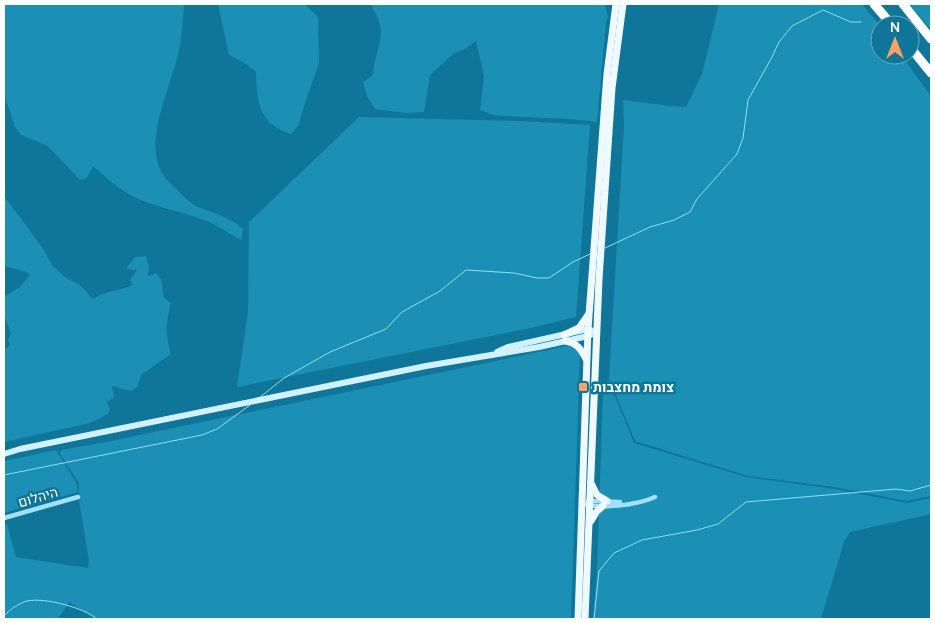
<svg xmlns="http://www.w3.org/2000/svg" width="935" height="623" font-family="Manrope,Heebo,sans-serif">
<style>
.green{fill:#1b8fb4}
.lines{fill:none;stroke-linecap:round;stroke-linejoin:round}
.stream{stroke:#92e1f8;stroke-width:1}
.minor{stroke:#a1e0f5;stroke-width:4.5}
.secondary{stroke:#d1f2fd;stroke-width:6}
.primary{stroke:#eefaff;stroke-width:7}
.motorway{stroke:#fff;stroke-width:9}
.poi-dot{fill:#ffa364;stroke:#0f7599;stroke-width:2}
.labels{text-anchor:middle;stroke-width:5;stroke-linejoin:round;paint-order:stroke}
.poi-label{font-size:14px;font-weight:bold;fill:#fff;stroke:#0f7599;text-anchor:start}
.street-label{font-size:14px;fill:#fff;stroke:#0f7599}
</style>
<rect width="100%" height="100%" fill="#0f7599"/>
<!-- green -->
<g class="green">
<path d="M4 4H184C183 17 182 32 180 45 174 84 135 150 170 183 177 189 188 202 196 206 213 214 228 215 243 229L241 240C228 233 218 225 204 220 180 211 153 207 130 195 117 187 105 177 93 166L87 178 80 180 48 146 21 135 15 127 4 94Z"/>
<path d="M218 4H305L318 17 319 63 306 100 298 126 291 134C258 123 257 103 256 72L246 64 229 55Z"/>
<path d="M370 4H605L608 17 606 22 597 122 568 119 502 116 493 115 480 110 484 76 476 41 465 49 453 54 430 75 424 112 406 113 375 109 367 96 363 82 373 75C375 44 391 35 370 4Z"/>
<polygon points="719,4 862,4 880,26 880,55 901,55 931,96 931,496 907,501 834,487 748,476 635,441 609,378 624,125 623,100 670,106 686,107 702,74"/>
<polygon points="909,4 931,4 931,30"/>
<polygon points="359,117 521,121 590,125 576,317 526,329 237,387 248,312 249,222"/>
<path d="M4 196 42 247 52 265 66 278 79 284 93 299C104 291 119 291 133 285L130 280 137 270 126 269 135 257 146 256 149 267 148 276 156 273 161 279 164 298 171 303C166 321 165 336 171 354L141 375 138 386 131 391 112 386 114 398 107 402 110 410 108 414 90 423 4 442V350L10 345 8 340 11 334 4 315V297L20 287 30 275 26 272 4 266Z"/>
<polygon points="572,345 580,352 571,619 95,619 69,602 58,619 4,619 4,524 7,524 16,557 88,568 89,561 79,501 79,483 60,454 61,450 106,442"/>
<polygon points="608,379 634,443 746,477 835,489 907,503 931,498 931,514 850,532 844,542 821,619 593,619 597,570 603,393"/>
<polygon points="56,450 77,484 78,492 4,513 4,461"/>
</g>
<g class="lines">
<!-- stream -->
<g class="stream">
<polyline points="917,4 918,4"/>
<polyline points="605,248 650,227 674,220 690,212 697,199 737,154 743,138 748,100 772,57 779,42 792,26 823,10 851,22 861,22"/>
<polyline points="259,398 284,378 330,352 386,329 402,312 440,291 466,270 514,273 537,278 549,278 573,262 592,253"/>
<polyline points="4,475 202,435 217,429 250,405"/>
<path d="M4 616C9 610 19 603 27 601 44 597 85 608 97 619"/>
<polyline points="594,619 599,571 614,553 642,540 697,530 718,524 746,502 896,489 910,491 931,485"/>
</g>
<!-- minor -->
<g class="minor">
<polyline points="588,501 620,502"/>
<path d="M581 503C600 510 637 505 655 497"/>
<polyline points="4,518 78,497"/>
</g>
<!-- secondary -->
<g class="secondary">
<polyline points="497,352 508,347 588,329 591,330"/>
<polyline points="4,454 20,449 426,366 539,347 588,336 597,332"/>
</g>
<!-- primary -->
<g class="primary">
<polyline points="564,335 579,328 588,315"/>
<path d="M565 341C577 343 581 349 586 359"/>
<polyline points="591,483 597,495 607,501"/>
<polyline points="591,521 597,511 603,506"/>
<polyline points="578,619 588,329 607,74 616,4"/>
<polyline points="585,619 599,279 612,88 623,4"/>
</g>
<!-- motorway -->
<g class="motorway">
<polyline points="874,4 892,25"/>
<polyline points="903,4 931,39"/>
<polyline points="910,47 931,73"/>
</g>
</g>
<!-- markers -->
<rect class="poi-dot" x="578" y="382" width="10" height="10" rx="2.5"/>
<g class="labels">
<!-- poi labels -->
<g class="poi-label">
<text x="593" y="392">צומת מחצבות</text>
</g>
<!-- street labels -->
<g class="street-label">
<text transform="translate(38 497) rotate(-16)" y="5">היהלום</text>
</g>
</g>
<!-- border -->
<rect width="935" height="623" fill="none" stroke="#ffffff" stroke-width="10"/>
<!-- north arrow -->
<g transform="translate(895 40)"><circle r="24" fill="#0f7599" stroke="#6facc2"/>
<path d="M0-4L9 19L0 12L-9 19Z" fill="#ffa364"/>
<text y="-8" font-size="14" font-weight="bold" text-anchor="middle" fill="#ffffff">N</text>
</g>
</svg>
